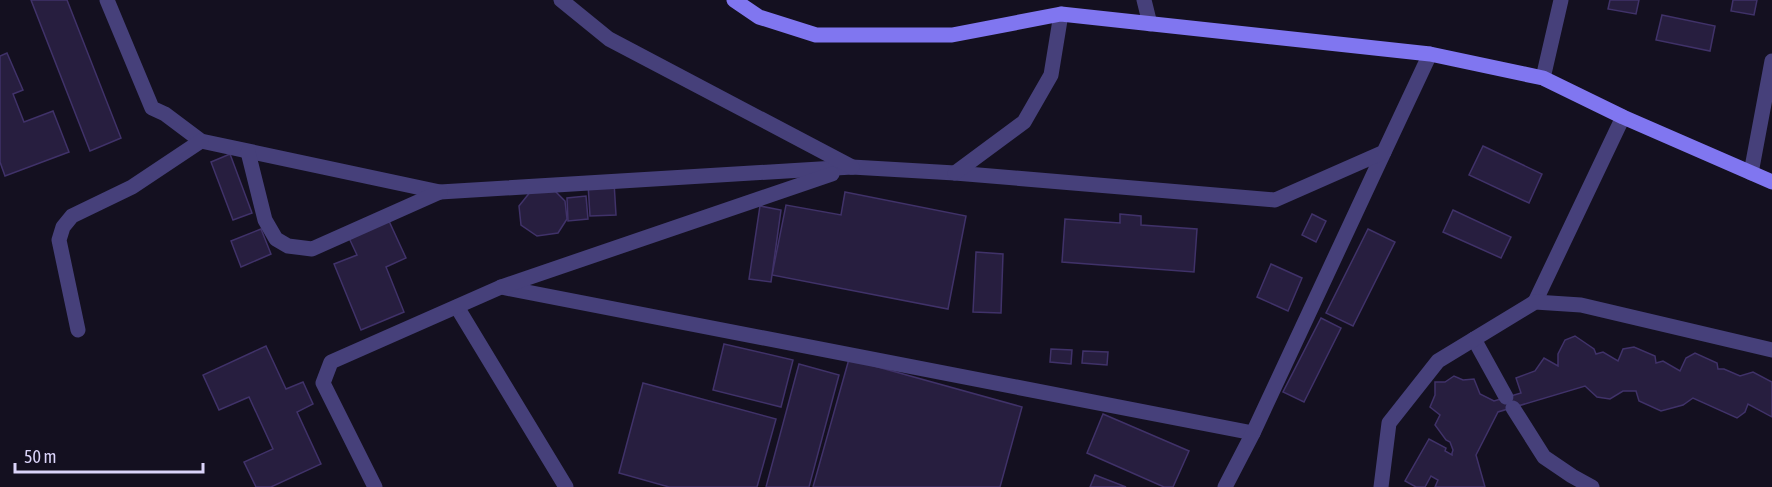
<svg xmlns="http://www.w3.org/2000/svg" width="1772" height="487" font-family="'Asap Condensed',sans-serif">
<style>
.building{fill:#271e3f;stroke:#403269;stroke-width:1.5}
.lines{fill:none;stroke-linecap:round;stroke-linejoin:round}
.lane{stroke:#46407a;stroke-width:15}
.street{stroke:#46407a;stroke-width:15}
.secondary{stroke:#8076f0;stroke-width:15}
</style>
<rect width="100%" height="100%" fill="#141020"/>
<!-- building -->
<g class="building">
<polygon points="31,0 67,0 121,138 90,151"/>
<polygon points="1610,0 1639,0 1636,14 1608,9"/>
<polygon points="1733,0 1757,0 1754,15 1731,11"/>
<polygon points="1662,15 1715,26 1710,51 1656,40"/>
<polygon points="7,53 23,90 13,94 24,122 53,111 69,152 5,176 0,162 0,56"/>
<polygon points="1483,146 1542,174 1529,203 1469,175"/>
<polygon points="230,154 252,213 233,220 211,162"/>
<polygon points="614,182 616,215 590,216 588,184"/>
<polygon points="552,188 565,201 567,219 558,233 537,236 521,225 519,206 531,191"/>
<polygon points="845,192 966,216 948,309 772,275 786,205 841,215"/>
<polygon points="586,196 588,219 568,221 567,198"/>
<polygon points="760,206 781,210 771,282 749,279"/>
<polygon points="1453,210 1511,237 1501,258 1443,232"/>
<polygon points="1120,214 1141,216 1141,225 1197,229 1194,272 1062,262 1065,219 1120,223"/>
<polygon points="1312,214 1326,221 1316,242 1302,235"/>
<polygon points="389,221 406,258 386,267 404,312 361,330 334,264 357,255 349,238"/>
<polygon points="261,229 271,254 241,267 231,241"/>
<polygon points="1368,229 1395,242 1353,326 1326,313"/>
<polygon points="976,252 1003,254 1001,313 973,312"/>
<polygon points="1271,264 1302,278 1288,311 1257,297"/>
<polygon points="1321,318 1341,328 1304,402 1283,392"/>
<polygon points="1575,336 1594,349 1596,354 1603,352 1618,361 1623,349 1634,347 1655,356 1656,363 1663,361 1680,371 1686,358 1695,353 1717,363 1718,369 1724,369 1740,376 1753,372 1772,382 1772,417 1748,404 1745,412 1737,418 1693,398 1683,405 1661,411 1639,401 1636,391 1623,391 1610,399 1597,397 1585,386 1498,412 1476,455 1485,487 1435,487 1438,480 1431,476 1425,487 1416,487 1405,481 1429,439 1446,448 1445,451 1452,455 1452,453 1453,450 1450,442 1446,440 1435,425 1440,415 1430,407 1435,395 1435,382 1445,382 1454,376 1463,380 1474,379 1480,394 1494,401 1521,393 1516,378 1535,371 1544,358 1558,366 1558,354 1565,340"/>
<polygon points="724,344 793,360 781,407 713,390"/>
<polygon points="266,346 286,389 303,382 313,404 297,412 321,464 271,487 256,487 244,462 273,449 249,397 219,410 203,375"/>
<polygon points="1051,349 1072,350 1071,364 1050,362"/>
<polygon points="1083,351 1108,352 1107,365 1082,363"/>
<polygon points="849,359 1022,407 1000,487 813,487"/>
<polygon points="799,364 839,375 809,487 766,487"/>
<polygon points="643,383 776,419 757,487 669,487 619,473"/>
<polygon points="1103,414 1189,451 1173,487 1164,487 1087,453"/>
<polygon points="1095,475 1126,487 1090,487"/>
</g>
<g class="lines">
<!-- lane -->
<g class="lane">
<polyline points="1144,0 1150,24"/>
<polyline points="501,287 1253,433"/>
<polyline points="1535,302 1623,117"/>
<polyline points="457,307 566,487"/>
<polyline points="1474,339 1506,397"/>
<polyline points="1513,408 1544,457 1572,476 1592,487"/>
<polyline points="1225,487 1253,433 1384,152"/>
<polyline points="1381,487 1389,423 1438,361 1535,302 1581,305 1772,350"/>
</g>
<!-- street -->
<g class="street">
<polyline points="107,0 152,108 165,114 201,141 440,192 852,167 955,173 1275,200 1384,152 1430,54"/>
<polyline points="561,0 609,39 852,167"/>
<polyline points="1543,78 1561,0"/>
<polyline points="248,152 265,220 276,239 288,246 312,249 440,192"/>
<polyline points="955,173 1024,122 1051,75 1061,14"/>
<polyline points="1751,173 1772,61"/>
<polyline points="78,330 59,240 63,227 72,216 132,187 201,141"/>
<polyline points="375,487 323,383 331,362 501,287 832,174"/>
</g>
<!-- secondary -->
<polyline class="secondary" points="734,0 759,17 816,35 952,35 1061,14 1430,54 1543,78 1623,117 1772,182"/>
</g>
<!-- scale -->
<path d="M15 463v9h188v-9" fill="none" stroke="#dbd4fa" stroke-width="3"/>
<text x="24" y="463" font-size="18" fill="#dbd4fa" stroke="#141020" stroke-width="4.5" paint-order="stroke">50 m</text>
</svg>
